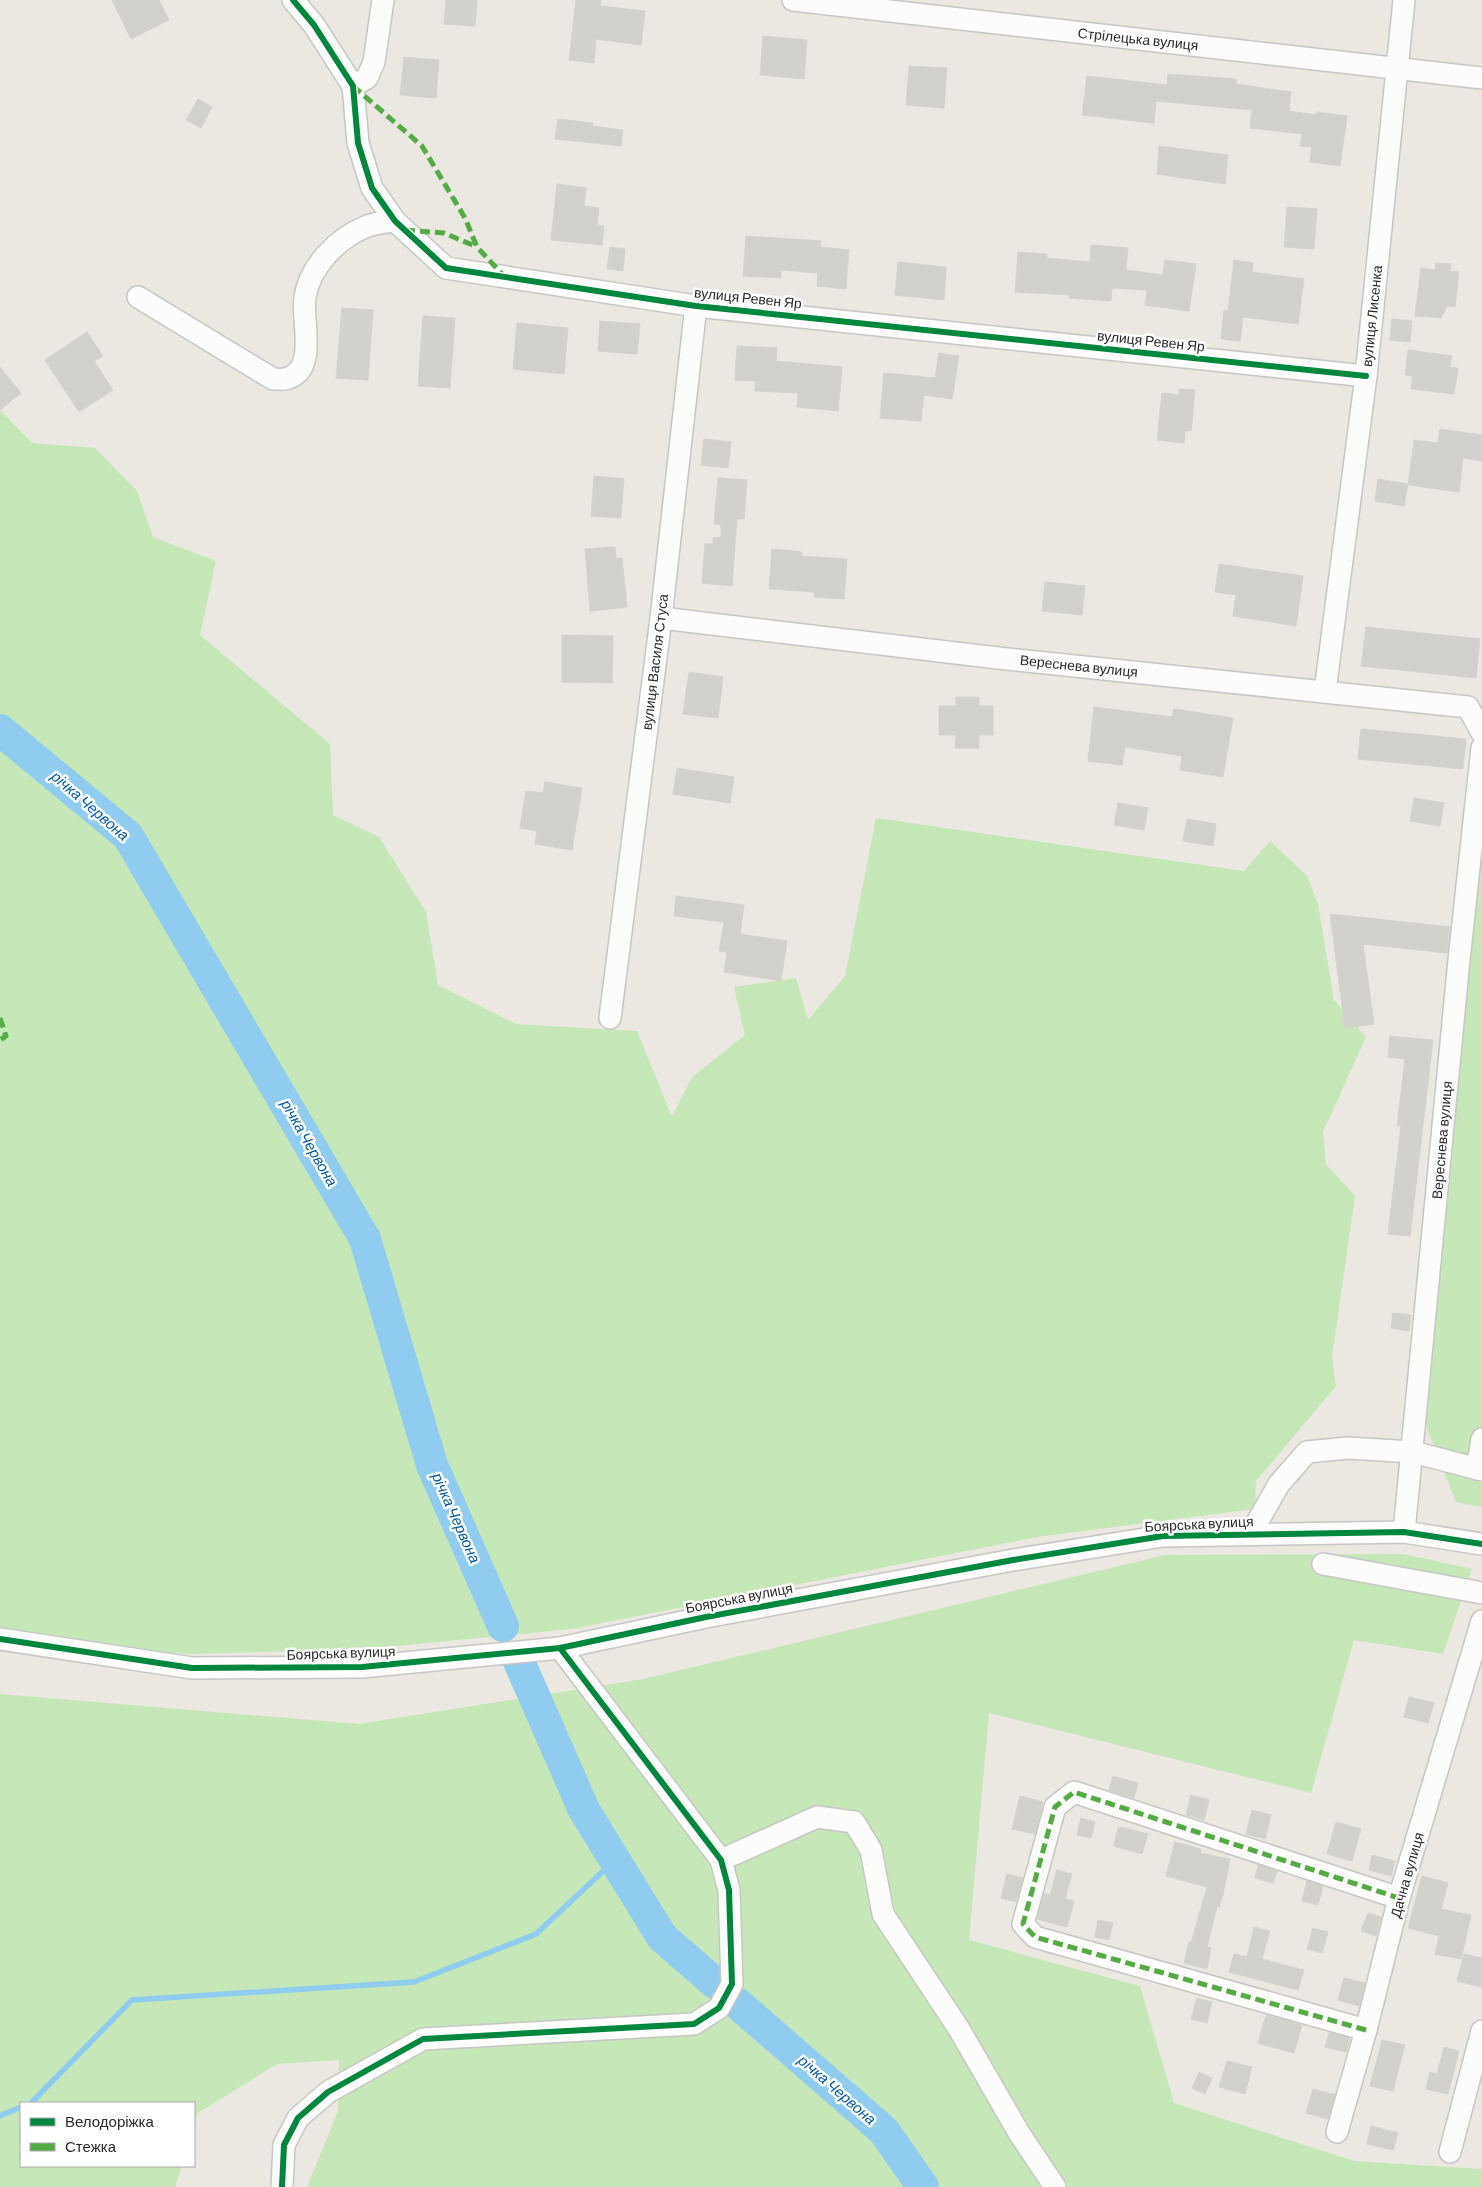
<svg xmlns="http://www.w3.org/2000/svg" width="1482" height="2187" font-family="Barlow,sans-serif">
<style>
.green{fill:#c6e8b8}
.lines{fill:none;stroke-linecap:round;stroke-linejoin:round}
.stream{stroke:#90cbf0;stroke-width:5.5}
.river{stroke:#90cbf0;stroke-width:32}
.building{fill:#d2d1cc;stroke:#d5d3cd}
.minor-casing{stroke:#c7c6c6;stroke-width:24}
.minor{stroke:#fcfcfa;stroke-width:21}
.quiet{stroke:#54ab44;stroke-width:5;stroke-dasharray:10 5;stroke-linecap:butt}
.cycleway-casing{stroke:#fff;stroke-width:9}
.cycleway{stroke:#00873e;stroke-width:6}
.labels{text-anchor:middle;stroke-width:5;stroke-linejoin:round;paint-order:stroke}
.street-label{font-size:14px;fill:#2b2b2b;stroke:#fff}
.water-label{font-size:15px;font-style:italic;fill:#055aa6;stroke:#fff}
</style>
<rect width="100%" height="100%" fill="#eae8e1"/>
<!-- green -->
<g class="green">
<polygon points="0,410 32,443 95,448 137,491 153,537 216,561 200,635 330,744 333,815 379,837 426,912 438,985 516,1024 637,1031 672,1117 692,1077 745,1035 734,987 796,978 808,1020 845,976 876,818 1244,871 1270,841 1307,876 1318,904 1334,1000 1366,1037 1323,1132 1326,1164 1355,1196 1332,1357 1336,1386 1256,1481 1255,1509 1037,1537 572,1629 365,1649 191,1654 30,1643 0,1628"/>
<polygon points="1482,829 1482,1507 1456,1502 1421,1413"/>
<polygon points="1403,1554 1472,1569 1443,1654 1354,1640 1311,1793 989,1713 969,1940 1140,1986 1174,2103 1354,2161 1482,2169 1482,2187 307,2187 338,2111 339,2060 277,2064 198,2113 194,2126 194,2103 21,2103 21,2166 182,2166 175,2187 0,2187 0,1694 359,1724 643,1679 1165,1555"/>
</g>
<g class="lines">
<!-- stream -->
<g class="stream">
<polyline points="31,2103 132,2000 414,1982 536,1934 615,1860"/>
<polyline points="0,2116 21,2107"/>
</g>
<!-- river -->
<g class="river">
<polyline points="0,730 128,836 365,1239 432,1465 503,1626"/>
<polyline points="517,1657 584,1810 662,1937 715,1983"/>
<polyline points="738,2004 884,2131 923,2187"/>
</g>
</g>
<!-- building -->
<g class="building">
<polygon points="112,0 159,0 169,20 131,39"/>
<polygon points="446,0 477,0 475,26 444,24"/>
<polygon points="576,0 601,0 600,6 645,11 641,45 596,39 594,63 569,60"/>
<polygon points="763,36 807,40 804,79 760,75"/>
<polygon points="404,57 439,60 436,98 400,95"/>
<polygon points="909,66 947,68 944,108 906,105"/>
<polygon points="1168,74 1236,79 1236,84 1291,92 1289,111 1316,115 1317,112 1347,116 1340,166 1310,162 1312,147 1300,146 1302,134 1250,128 1252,110 1156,101 1154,123 1082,115 1087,76 1167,85"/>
<polygon points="198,99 212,107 201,128 186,120"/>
<polygon points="558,119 593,123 592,126 623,130 621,146 555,139"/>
<polygon points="1159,146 1228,155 1225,184 1157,174"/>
<polygon points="557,184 586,188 584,206 599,208 597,225 604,226 602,245 551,240"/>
<polygon points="1287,207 1317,209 1314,249 1284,247"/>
<polygon points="746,236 821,241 820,247 849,250 846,289 817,286 818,273 781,270 781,278 743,276"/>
<polygon points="1091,245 1128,248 1126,270 1163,275 1165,260 1196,264 1189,311 1145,305 1147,290 1112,288 1111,301 1069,298 1069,295 1015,292 1018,252 1047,254 1047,258 1090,262"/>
<polygon points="610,247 625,249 623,271 607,269"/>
<polygon points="1234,260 1253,263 1252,272 1304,279 1298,324 1243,317 1240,341 1221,339 1224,310 1228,311"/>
<polygon points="898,262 946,267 944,300 895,295"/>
<polygon points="1436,263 1451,264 1450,271 1459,272 1455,307 1447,306 1441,318 1415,316 1421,268 1435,270"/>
<polygon points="342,308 373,310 368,380 336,378"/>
<polygon points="423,316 455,318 450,388 418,386"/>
<polygon points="1392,319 1412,321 1410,342 1390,340"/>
<polygon points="600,321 640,324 637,354 598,351"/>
<polygon points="517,323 568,328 564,374 513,369"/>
<polygon points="87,332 103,356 94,361 113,390 79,412 45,360"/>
<polygon points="737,346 777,348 776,361 842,367 838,411 797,407 798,393 755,391 756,381 735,380"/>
<polygon points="1408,350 1452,356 1450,367 1458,368 1454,394 1411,389 1413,376 1405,375"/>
<polygon points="939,353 959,356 952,399 924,395 921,421 880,418 884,373 935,378"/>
<polygon points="0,367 21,393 0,410"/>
<polygon points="1179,389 1195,390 1191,431 1185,431 1184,443 1157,440 1162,393 1179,395"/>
<polygon points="1440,429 1482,435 1482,461 1463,458 1459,492 1408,485 1414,440 1438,443"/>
<polygon points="704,439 731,442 728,468 701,465"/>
<polygon points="594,476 624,479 621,518 591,516"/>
<polygon points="718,478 747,480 744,519 737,519 732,586 702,583 705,544 713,544 713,538 721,537 721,525 714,524"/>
<polygon points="1378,479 1408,484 1404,506 1375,501"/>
<polygon points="615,547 616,559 622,558 627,607 590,611 585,549"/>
<polygon points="772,549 802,552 801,556 847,559 844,599 814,597 815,592 769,589"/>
<polygon points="1219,564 1303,576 1296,626 1233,616 1236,595 1215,592"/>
<polygon points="1045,582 1085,586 1082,615 1042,611"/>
<polygon points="1366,627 1480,639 1476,678 1361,666"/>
<polygon points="562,635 613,636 612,683 562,682"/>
<polygon points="689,672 723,677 718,718 683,714"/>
<polygon points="956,697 979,697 979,706 993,706 993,735 979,735 979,748 955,748 956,735 939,735 939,706 956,706"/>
<polygon points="1094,707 1172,717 1174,709 1233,718 1223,777 1180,770 1182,756 1125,747 1122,765 1088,761"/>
<polygon points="1361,729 1466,739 1463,769 1358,759"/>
<polygon points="677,768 734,777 730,803 673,794"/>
<polygon points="545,782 582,788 572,850 535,844 537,831 520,828 526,791 543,793"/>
<polygon points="1414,798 1444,803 1440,826 1410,821"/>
<polygon points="1118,803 1148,808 1144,830 1114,825"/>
<polygon points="1187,819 1216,824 1213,846 1183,841"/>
<polygon points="676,896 744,905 740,934 787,941 781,981 724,972 727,952 719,951 724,922 674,916"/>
<polygon points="1330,914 1450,927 1447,953 1363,944 1374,1024 1345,1028"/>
<polygon points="1390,1036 1433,1040 1410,1236 1388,1234 1401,1126 1397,1126 1405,1059 1388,1057"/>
<polygon points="1393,1313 1411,1315 1409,1331 1391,1328"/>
<polygon points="1409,1697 1434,1703 1428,1723 1404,1717"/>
<polygon points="1113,1776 1138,1783 1134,1798 1109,1790"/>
<polygon points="1191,1795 1209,1800 1204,1820 1186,1815"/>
<polygon points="1020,1796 1043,1802 1035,1834 1012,1829"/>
<polygon points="1252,1810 1271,1815 1265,1839 1246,1834"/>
<polygon points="1081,1818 1095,1822 1091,1838 1077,1835"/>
<polygon points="1336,1822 1361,1829 1352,1861 1327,1854"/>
<polygon points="1121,1827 1148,1834 1142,1854 1116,1847 1114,1845 1118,1828 1121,1829"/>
<polygon points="1175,1842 1201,1849 1200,1853 1230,1859 1223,1895 1219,1907 1217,1906 1207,1947 1211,1948 1207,1969 1184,1963 1189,1942 1191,1943 1207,1887 1166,1876"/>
<polygon points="1372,1855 1395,1861 1391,1876 1369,1870"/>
<polygon points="1258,1865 1277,1871 1273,1883 1255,1878"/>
<polygon points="1057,1870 1072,1874 1065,1899 1074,1901 1067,1927 1037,1919 1044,1893 1050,1895"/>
<polygon points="1007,1874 1023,1878 1016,1902 1001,1898"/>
<polygon points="1422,1876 1448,1883 1441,1909 1471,1915 1461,1959 1435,1954 1439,1936 1408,1928"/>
<polygon points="1307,1881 1323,1886 1318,1905 1302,1901"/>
<polygon points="1368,1913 1381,1917 1376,1936 1361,1931"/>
<polygon points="1098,1920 1113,1923 1109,1940 1095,1937"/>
<polygon points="1254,1927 1270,1931 1262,1959 1304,1970 1298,1990 1229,1972 1234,1954 1247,1957"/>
<polygon points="1313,1928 1328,1932 1322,1953 1307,1949"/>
<polygon points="1464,1954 1482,1958 1482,1987 1457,1981"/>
<polygon points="1344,1978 1365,1983 1359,2006 1338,2000"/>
<polygon points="1197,1998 1212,2002 1207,2023 1191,2019"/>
<polygon points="1266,2015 1302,2025 1294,2053 1258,2043"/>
<polygon points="1329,2033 1350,2038 1346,2052 1325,2047"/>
<polygon points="1382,2040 1405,2045 1393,2091 1370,2086"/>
<polygon points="1444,2047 1459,2051 1448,2094 1426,2089 1430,2072 1437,2074"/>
<polygon points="1227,2061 1252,2067 1245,2094 1219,2087"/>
<polygon points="1199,2072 1212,2078 1205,2094 1192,2088"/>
<polygon points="1313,2089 1335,2095 1328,2119 1306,2113"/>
<polygon points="1371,2126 1398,2133 1393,2150 1367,2144"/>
</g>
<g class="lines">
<defs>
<g id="minor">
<polyline points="293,0 314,25 353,86 358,143 372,188 395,221 446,268 696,306 1366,376"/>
<polyline points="793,0 1482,78"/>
<polyline points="353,86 367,78 374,62 383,0"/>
<path d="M138 297 273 379C278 379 284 380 288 378 318 369 301 319 305 297 310 266 337 239 365 227 374 223 386 222 395 221"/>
<polyline points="661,618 998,658 1468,707 1482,733"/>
<polyline points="1325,691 1366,376 1404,0"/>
<polyline points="610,1018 661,618 696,306"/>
<polyline points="1477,1469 1482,1439"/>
<polyline points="1404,1532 1459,960 1482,748"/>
<polyline points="1251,1533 1279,1484 1307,1452 1348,1448 1413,1452 1482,1470"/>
<polyline points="1323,1564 1482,1593"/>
<polyline points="0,1639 192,1668 362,1667 560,1648 706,1617 1013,1560 1163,1536 1404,1532 1482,1544"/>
<polyline points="721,1860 817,1817 854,1822 871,1850 883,1914 959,2029 1019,2133 1055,2187"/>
<polyline points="1366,2030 1035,1937 1023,1924 1055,1807 1074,1792 1399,1898"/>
<polyline points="1337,2132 1366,2030 1399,1898 1482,1621"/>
<polyline points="1450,2152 1482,2031"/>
<polyline points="282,2187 284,2145 298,2118 328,2092 423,2039 694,2024 719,2008 732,1984 729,1890 721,1860 560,1648"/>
</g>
</defs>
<!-- minor casing -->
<use href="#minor" class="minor-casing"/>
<!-- minor -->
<use href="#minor" class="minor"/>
<!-- quiet -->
<g class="quiet">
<polyline points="353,86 422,146 465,218 477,247 503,275"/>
<polyline points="405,230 444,233 477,247"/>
<polyline points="0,1018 6,1036 0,1040"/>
<polyline points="1366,2030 1035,1937 1023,1924 1055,1807 1074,1792 1399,1898"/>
</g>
<defs>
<g id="cycleway">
<polyline points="293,0 314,25 353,86 358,143 372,188 395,221 446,268 696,306 1366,376"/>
<polyline points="0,1639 192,1668 362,1667 560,1648 706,1617 1013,1560 1163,1536 1404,1532 1482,1544"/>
<polyline points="282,2187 284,2145 298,2118 328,2092 423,2039 694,2024 719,2008 732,1984 729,1890 721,1860 560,1648"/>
</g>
</defs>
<!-- cycleway casing -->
<use href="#cycleway" class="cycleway-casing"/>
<!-- cycleway -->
<use href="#cycleway" class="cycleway"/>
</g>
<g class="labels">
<!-- street labels -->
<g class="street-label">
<text transform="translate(1138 39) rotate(6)" y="5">Стрілецька вулиця</text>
<text transform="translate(748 298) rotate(6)" y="5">вулиця Ревен Яр</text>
<text transform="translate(1372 316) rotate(-84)" y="5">вулиця Лисенка</text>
<text transform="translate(1151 341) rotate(6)" y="5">вулиця Ревен Яр</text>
<text transform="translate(655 662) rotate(-83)" y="5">вулиця Василя Стуса</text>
<text transform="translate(1079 666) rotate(6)" y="5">Вереснева вулиця</text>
<text transform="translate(1442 1140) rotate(-85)" y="5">Вереснева вулиця</text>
<text transform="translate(1199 1524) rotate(-3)" y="5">Боярська вулиця</text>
<text transform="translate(739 1598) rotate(-11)" y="5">Боярська вулиця</text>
<text transform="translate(341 1653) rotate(-2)" y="5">Боярська вулиця</text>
<text transform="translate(1407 1875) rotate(-74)" y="5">Дачна вулиця</text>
</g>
<!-- water labels -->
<g class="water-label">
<text transform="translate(90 806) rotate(41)" y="5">річка Червона</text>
<text transform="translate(309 1143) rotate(60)" y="5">річка Червона</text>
<text transform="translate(456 1518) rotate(66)" y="5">річка Червона</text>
<text transform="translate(837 2090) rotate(41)" y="5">річка Червона</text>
</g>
</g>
<!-- legend -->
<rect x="20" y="2102" width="175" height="65" fill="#ffffff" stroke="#aaaaaa"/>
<rect x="30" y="2118" width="25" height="8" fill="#00873e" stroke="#aaaaaa"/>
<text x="65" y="2127" font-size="15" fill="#2b2b2b">Велодоріжка</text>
<rect x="30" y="2143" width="25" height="8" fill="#54ab44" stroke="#aaaaaa"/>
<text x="65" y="2152" font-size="15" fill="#2b2b2b">Стежка</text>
</svg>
